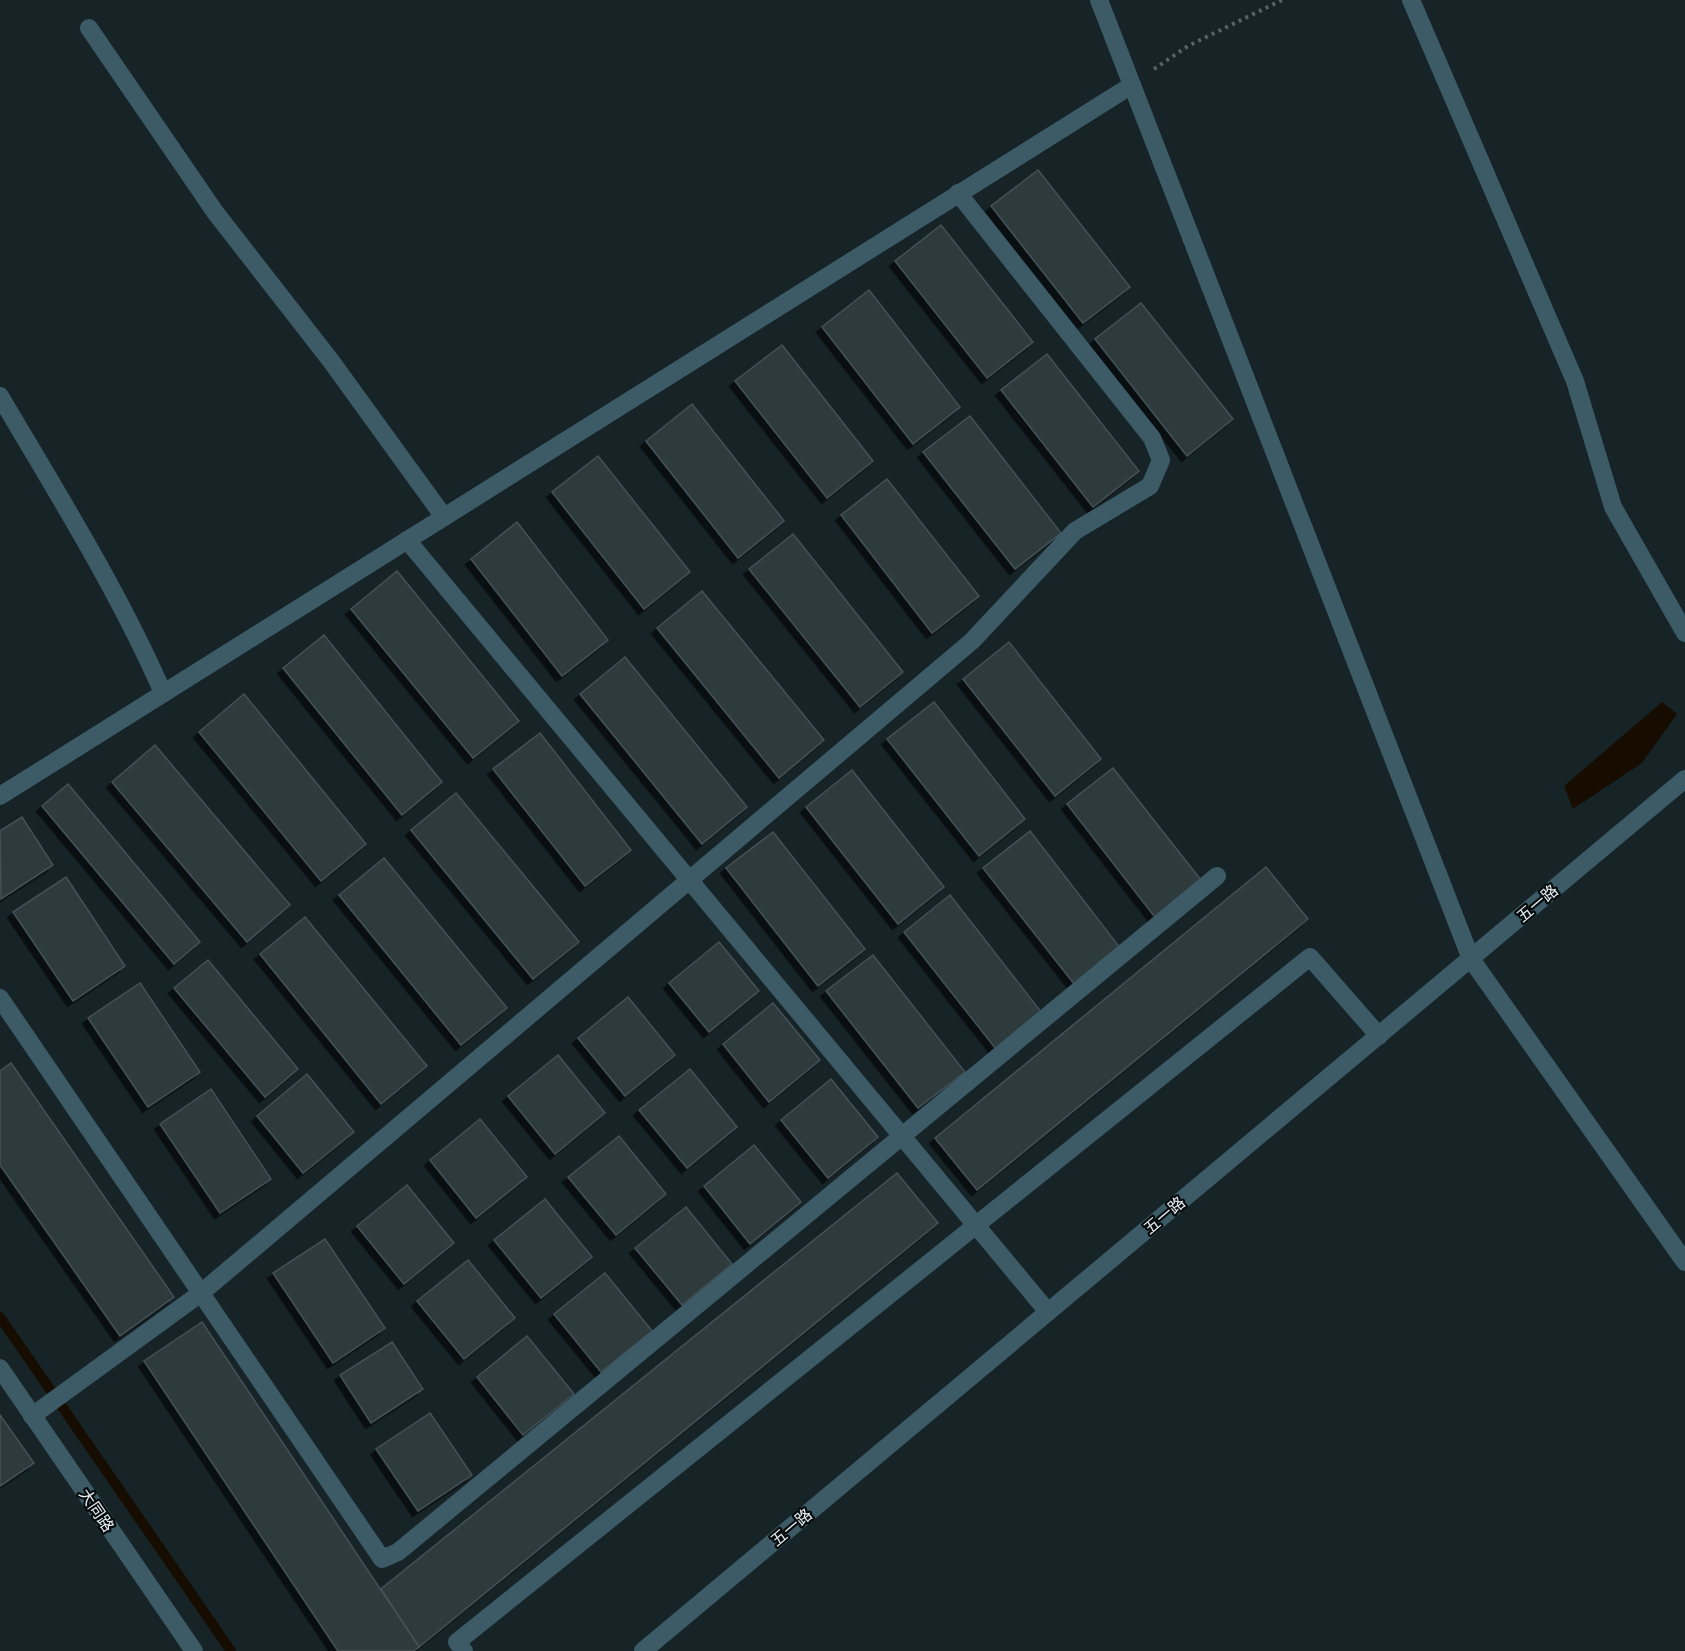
<svg xmlns="http://www.w3.org/2000/svg" width="1685" height="1651" font-family="Signika,'Noto Sans SC',sans-serif">
<style>
.water{fill:#160d00}
.lines{fill:none;stroke-linecap:round;stroke-linejoin:round}
.stream{stroke:#160d00;stroke-width:10}
.building{fill:#2d3a3e;stroke:#445156;stroke-width:1.5;filter:url(#shadow)}
.path{stroke:#576366;stroke-width:4;stroke-dasharray:3 4.5;stroke-linecap:butt}
.minor{stroke:#3c5b66;stroke-width:18}
.labels{text-anchor:middle;stroke-width:4.5;stroke-linejoin:round;paint-order:stroke}
.street-label{font-size:16px;fill:#e6eef1;stroke:#060b0d}
</style>
<defs>
<filter id="shadow"><feDropShadow dx="-5.5" dy="5.5" stdDeviation="0" flood-color="#0009"/></filter>
</defs>
<rect width="100%" height="100%" fill="#162327"/>
<!-- water -->
<polygon class="water" points="1662,702 1677,714 1642,763 1573,809 1564,786"/>
<g class="lines">
<!-- stream -->
<polyline class="stream" points="0,1317 231,1651"/>
</g>
<!-- building -->
<g class="building">
<polygon points="1038,170 1130,287 1083,323 991,206"/>
<polygon points="941,225 1033,342 987,378 895,261"/>
<polygon points="869,290 960,407 913,444 822,327"/>
<polygon points="1141,303 1233,419 1187,456 1095,339"/>
<polygon points="782,345 873,461 827,498 735,381"/>
<polygon points="1047,354 1139,471 1093,507 1001,390"/>
<polygon points="692,404 784,521 738,558 646,441"/>
<polygon points="970,416 1061,533 1015,569 923,452"/>
<polygon points="598,456 690,572 644,609 552,492"/>
<polygon points="887,479 979,596 932,633 841,515"/>
<polygon points="517,522 608,640 562,676 471,559"/>
<polygon points="793,534 903,672 860,707 749,569"/>
<polygon points="397,571 519,721 473,758 351,609"/>
<polygon points="702,591 824,740 779,778 657,628"/>
<polygon points="324,635 442,782 402,815 283,668"/>
<polygon points="1009,642 1101,759 1055,796 963,679"/>
<polygon points="625,657 747,807 702,844 580,694"/>
<polygon points="244,694 366,844 321,881 199,732"/>
<polygon points="934,702 1025,819 979,856 887,739"/>
<polygon points="540,733 631,850 585,886 493,769"/>
<polygon points="155,745 290,905 247,942 112,782"/>
<polygon points="1113,768 1204,884 1158,921 1067,804"/>
<polygon points="852,770 944,887 898,924 806,807"/>
<polygon points="68,784 200,942 174,964 42,806"/>
<polygon points="456,793 579,942 533,979 411,830"/>
<polygon points="22,817 53,865 1,899 0,831"/>
<polygon points="1030,831 1121,949 1075,985 983,868"/>
<polygon points="773,832 865,949 818,986 726,868"/>
<polygon points="384,858 507,1008 461,1045 339,895"/>
<polygon points="1266,867 1308,919 977,1190 935,1138"/>
<polygon points="66,877 125,966 73,1001 13,912"/>
<polygon points="950,895 1042,1013 996,1049 904,932"/>
<polygon points="305,917 427,1066 381,1104 260,954"/>
<polygon points="719,942 759,991 709,1032 669,983"/>
<polygon points="873,955 965,1072 918,1108 826,991"/>
<polygon points="208,960 298,1069 265,1097 174,988"/>
<polygon points="140,983 200,1072 148,1107 88,1018"/>
<polygon points="628,997 675,1055 625,1096 578,1038"/>
<polygon points="773,1003 820,1060 769,1102 723,1044"/>
<polygon points="558,1055 605,1113 555,1154 508,1096"/>
<polygon points="11,1063 174,1297 120,1336 0,1165 0,1071"/>
<polygon points="690,1069 737,1127 687,1168 639,1110"/>
<polygon points="307,1074 354,1132 303,1173 257,1116"/>
<polygon points="831,1079 878,1137 828,1178 781,1120"/>
<polygon points="211,1089 271,1179 220,1213 160,1124"/>
<polygon points="480,1119 527,1177 476,1218 430,1160"/>
<polygon points="619,1136 666,1194 616,1235 568,1177"/>
<polygon points="754,1145 801,1202 750,1244 704,1186"/>
<polygon points="897,1173 938,1223 419,1647 381,1589"/>
<polygon points="407,1185 454,1243 404,1284 357,1226"/>
<polygon points="545,1199 592,1257 541,1298 494,1240"/>
<polygon points="686,1207 732,1264 682,1305 635,1248"/>
<polygon points="325,1239 385,1328 333,1363 273,1273"/>
<polygon points="468,1260 515,1318 464,1359 417,1301"/>
<polygon points="605,1273 652,1331 601,1372 554,1314"/>
<polygon points="202,1322 419,1647 413,1651 338,1651 144,1361"/>
<polygon points="527,1336 574,1394 523,1435 477,1377"/>
<polygon points="392,1342 423,1389 371,1423 340,1375"/>
<polygon points="430,1413 472,1475 418,1511 376,1449"/>
<polygon points="0,1415 34,1463 0,1486"/>
</g>
<g class="lines">
<!-- path -->
<polyline class="path" points="1154,69 1188,46 1282,0"/>
<!-- minor -->
<g class="minor">
<polyline points="1099,0 1471,959 1685,1262"/>
<polyline points="1411,0 1575,381 1613,507 1685,633"/>
<polyline points="89,28 215,212 331,361 444,517"/>
<path d="M0 396C57 493 118 590 163 693"/>
<polyline points="407,540 1048,1312"/>
<polyline points="0,796 1132,85"/>
<polyline points="0,998 382,1559 398,1552 1217,876"/>
<polyline points="0,1368 194,1651"/>
<polyline points="32,1416 201,1293 972,641 1075,531 1150,486 1161,460 1152,438 958,193"/>
<polyline points="464,1651 457,1642 1310,957 1379,1036"/>
<polyline points="643,1651 1685,779"/>
</g>
</g>
<g class="labels">
<!-- street labels -->
<g class="street-label">
<text transform="translate(1537 903) rotate(-40)" y="6">五一路</text>
<text transform="translate(1164 1215) rotate(-40)" y="6">五一路</text>
<text transform="translate(97 1510) rotate(56)" y="6">大同路</text>
<text transform="translate(791 1527) rotate(-40)" y="6">五一路</text>
</g>
</g>
</svg>
